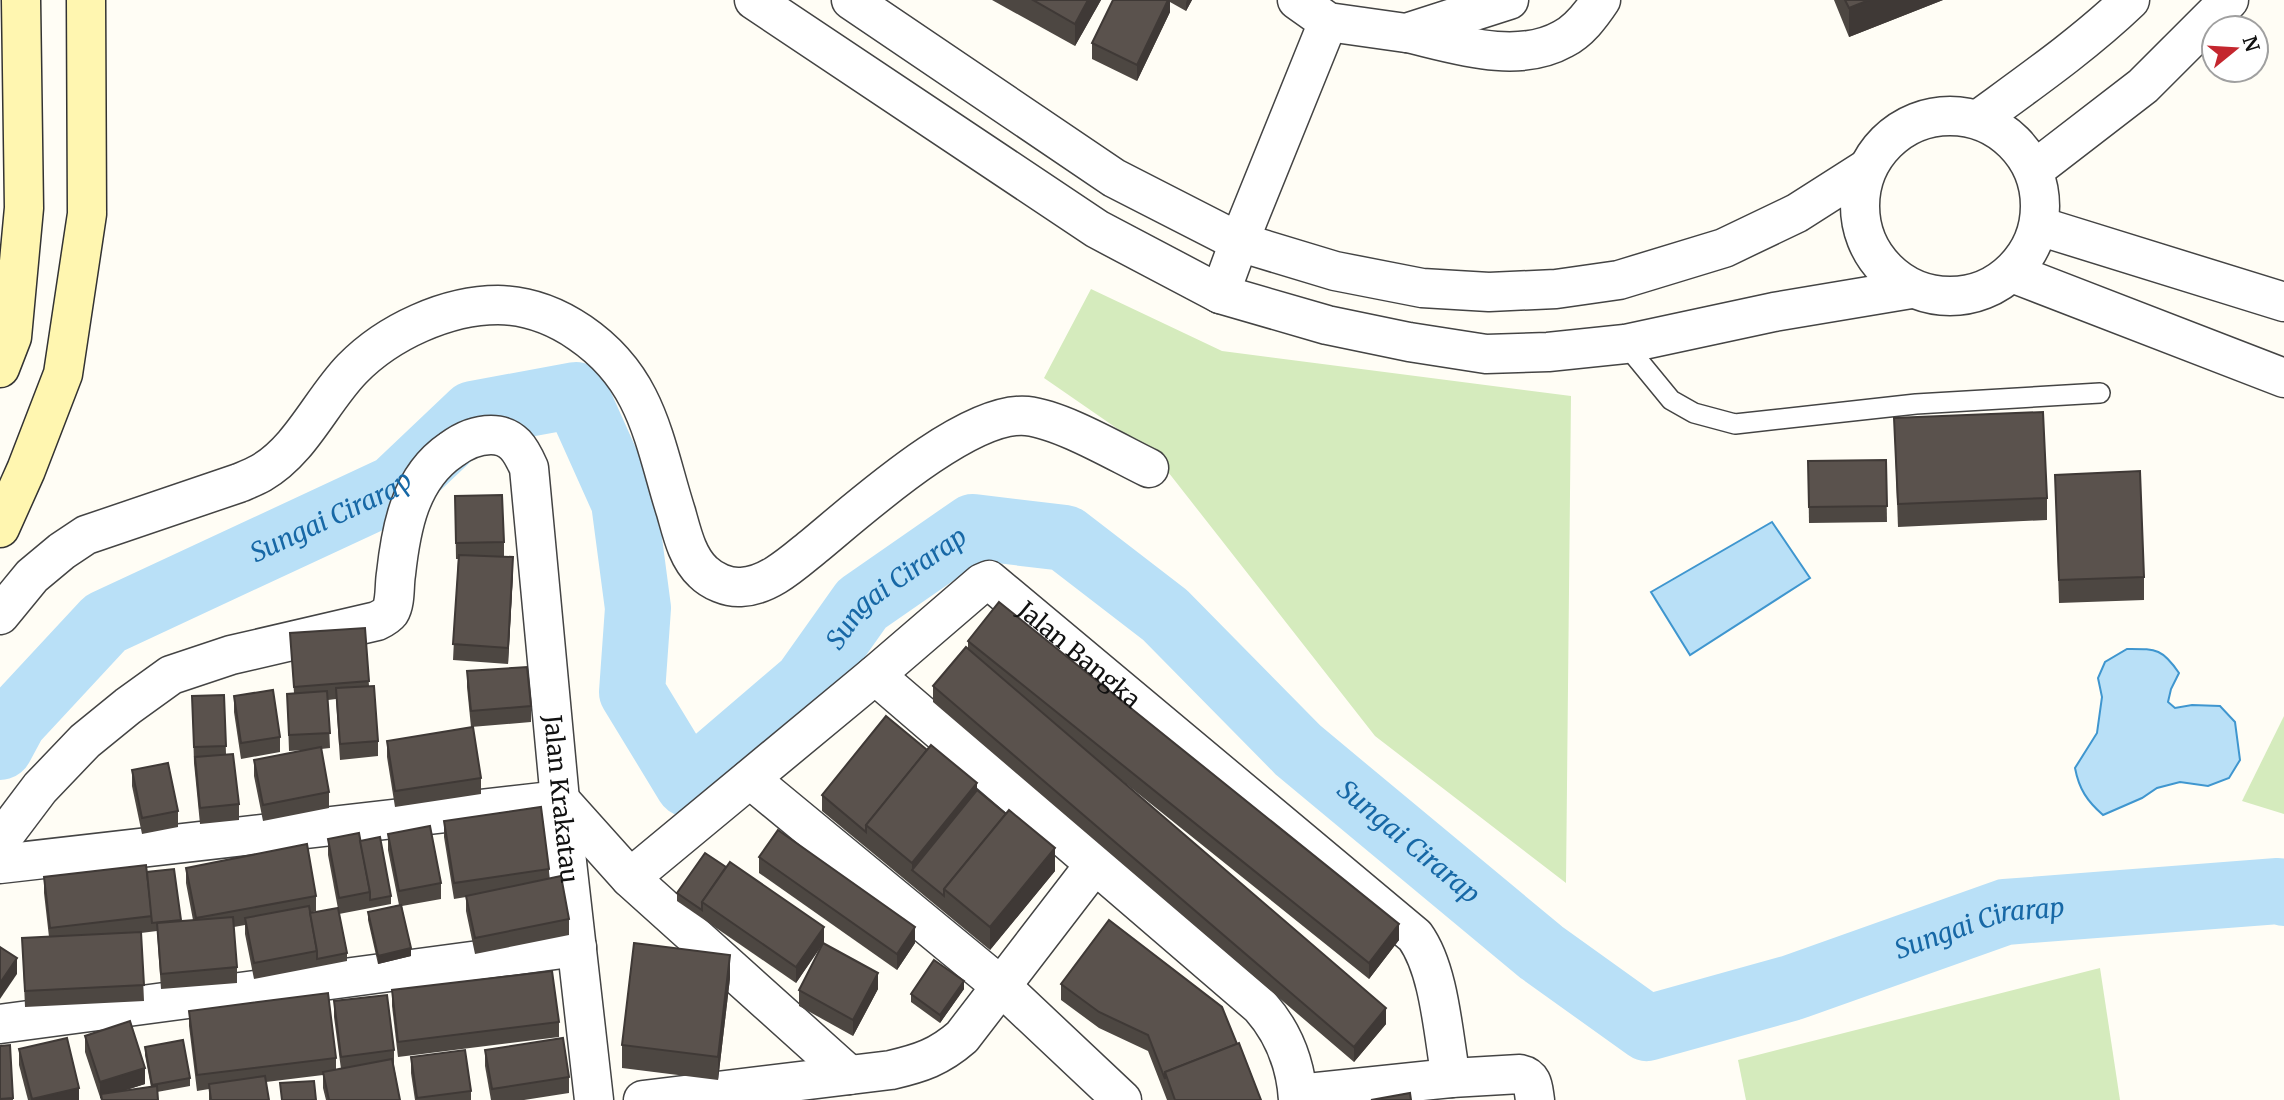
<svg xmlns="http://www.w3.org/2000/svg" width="2284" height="1100" font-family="Merriweather,serif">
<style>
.green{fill:#d5ebbd}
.water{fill:#b9e0f7;stroke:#3f96cf;stroke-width:2}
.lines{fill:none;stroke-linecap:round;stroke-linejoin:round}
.river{stroke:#b9e0f7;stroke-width:66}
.service-casing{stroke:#444;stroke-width:22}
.minor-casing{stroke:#444;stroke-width:41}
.tertiary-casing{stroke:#444;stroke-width:41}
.secondary-casing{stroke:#333;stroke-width:41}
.service{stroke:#fff;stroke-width:19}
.minor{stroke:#fff;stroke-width:38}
.tertiary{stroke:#fff;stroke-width:38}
.secondary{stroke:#fff6b0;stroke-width:38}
.wall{fill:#4d4742}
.shaded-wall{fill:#3f3936}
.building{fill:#5a524d;stroke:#3f3936;stroke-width:2}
.labels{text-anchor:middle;stroke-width:7;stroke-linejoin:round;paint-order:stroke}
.street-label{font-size:24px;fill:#111;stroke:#fff}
.water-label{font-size:26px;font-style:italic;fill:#1768a6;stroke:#fff}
</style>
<rect width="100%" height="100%" fill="#fffdf5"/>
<!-- green -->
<g class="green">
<polygon points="1091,289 1222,351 1571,396 1566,883 1375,736 1154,454 1044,378"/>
<polygon points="2284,716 2284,814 2242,801"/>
<polygon points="2100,968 2120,1100 1746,1100 1738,1060"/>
</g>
<!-- water -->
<g class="water">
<polygon points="1772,522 1810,578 1690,655 1651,592"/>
<path d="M2127 649C2156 649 2162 648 2179 673L2171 689 2168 702 2175 708 2192 705 2220 706 2235 722 2240 760 2229 778 2208 786 2180 782 2157 788 2142 798 2103 815C2087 801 2079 789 2075 768L2097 733 2102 697 2098 678 2105 662Z"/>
</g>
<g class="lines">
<!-- river -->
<path class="river" id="s1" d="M0 747 14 721 105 623 395 488 473 414 576 395 624 502 638 608 632 692 688 784 806 683 862 604 973 527 1065 538 1165 615 1298 750 1541 952 1647 1028 1791 988 2005 912 2278 891 2284 893"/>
<defs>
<polyline id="service" points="1625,344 1671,400 1694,413 1735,424 1916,404 2100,393"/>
<g id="minor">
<polyline points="1297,0 1328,22 1406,33 1509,0"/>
<path d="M1408 33C1455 44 1517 65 1563 39 1579 31 1591 15 1601 0"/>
<polyline points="2039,226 2284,302"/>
<polyline points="2012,273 2284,378"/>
<polyline points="1220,294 1239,242 1328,22"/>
<path d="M0 615 32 576 62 551 86 535 239 483C246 480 254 477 261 473 301 450 321 401 352 369 388 332 447 305 498 305 556 306 612 347 638 398 656 433 664 475 676 512 682 533 687 557 703 572 712 581 728 588 741 587 769 586 794 562 814 546 859 509 968 410 1027 416 1062 420 1116 452 1149 468"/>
<path d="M875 675 1260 1006C1283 1032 1296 1065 1298 1100"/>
<polyline points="750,779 1002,987 1122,1100"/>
<path id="s2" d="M0 841 40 788 85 741 128 706 171 675 231 655 377 621C381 619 387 616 390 612 396 602 394 585 396 574 401 528 410 478 451 450 463 441 476 435 491 435 513 435 521 450 529 468L560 800 594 1100"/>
<polyline points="0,864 560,800 630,878 849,1075"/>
<path id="s3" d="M630 878 875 675 982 583 989 580 1415 936C1440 971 1443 1035 1451 1078"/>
<polyline points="0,1024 577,947"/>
<path d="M1298 1094 1451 1078 1520 1074C1534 1077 1533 1088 1535 1100"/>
<path d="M643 1100 891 1070C921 1063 939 1057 962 1037L1095 864"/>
</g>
<g id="tertiary">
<polyline points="754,0 1097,229 1220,294 1327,325 1409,342 1486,354 1548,352 1625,344 1774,312 1911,289"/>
<polyline points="851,0 1114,178 1239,242 1335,271 1422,288 1489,292 1556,289 1619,280 1724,248 1797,213 1866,169"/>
<circle cx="1950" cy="206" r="90"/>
<path d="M1979 119C2031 81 2084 44 2130 0"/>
<polyline points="2034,170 2143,86 2229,0"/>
</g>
<g id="secondary">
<polyline points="0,368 12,337 24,208 21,0"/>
<polyline points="0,528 26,470 63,374 87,214 86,0"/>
</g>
</defs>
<!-- service casing -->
<use href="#service" class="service-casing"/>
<!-- minor casing -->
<use href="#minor" class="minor-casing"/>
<!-- tertiary casing -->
<use href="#tertiary" class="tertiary-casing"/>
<!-- secondary casing -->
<use href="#secondary" class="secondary-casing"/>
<!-- service -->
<use href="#service" class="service"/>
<!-- minor -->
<use href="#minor" class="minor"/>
<!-- tertiary -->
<use href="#tertiary" class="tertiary"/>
<!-- secondary -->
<use href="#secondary" class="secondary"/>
</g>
<!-- wall -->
<g class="wall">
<polygon points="992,0 1101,0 1075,46"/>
<polygon points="1113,0 1192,0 1186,11 1170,2 1170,12 1137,81 1092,59 1092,43"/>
<polygon points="1834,0 1943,0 1849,37"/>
<polygon points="1894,418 2047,498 2047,520 1898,527"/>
<polygon points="1886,460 1887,522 1809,523 1808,461"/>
<polygon points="2055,475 2144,577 2144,600 2059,603"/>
<polygon points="455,496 504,542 504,557 513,573 508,664 453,660 458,559 456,559"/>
<polygon points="365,628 369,686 378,741 378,756 340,760 336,699 328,700 330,748 321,749 329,792 329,808 263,821 254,776 254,760 306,750 289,751 287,694 294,693 290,633"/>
<polygon points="968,641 1399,940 1369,979 1115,775 1386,1024 1354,1062 933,702 933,686 968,649"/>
<polygon points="467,671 531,706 531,722 471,727 467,687"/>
<polygon points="224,695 226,754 239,804 239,820 200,824 194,763 192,696"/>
<polygon points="234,696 280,737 280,752 241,759 234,712"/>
<polygon points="387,741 481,778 481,794 395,807 387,757"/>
<polygon points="132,770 178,811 178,827 142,834 132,786"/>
<polygon points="977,790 1055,871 990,950 822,811 822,795"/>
<polygon points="444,821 549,869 549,879 569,919 569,935 475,954 466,911 466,897 454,899 444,837"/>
<polygon points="388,834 441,883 441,899 402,906 411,956 378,964 368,920 368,912 399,905 388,850"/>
<polygon points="328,839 360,841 391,896 391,904 339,914 328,855"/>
<polygon points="759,857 915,943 897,970 759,873"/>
<polygon points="186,868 316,896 316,911 310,913 347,953 347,961 254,979 245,934 245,925 234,927 237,967 237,983 161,989 157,931 141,933 144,1001 25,1007 22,938 49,937 44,893 44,877 147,872 174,869 181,921 193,920 186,883"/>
<polygon points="677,893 824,942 796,983 677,901"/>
<polygon points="730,978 718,1080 622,1068 622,1045"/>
<polygon points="1061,984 1237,1044 1261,1100 1167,1100 1148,1051 1099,1028 1061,1000"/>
<polygon points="878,989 853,1036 799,1006 799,990"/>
<polygon points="964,989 940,1023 911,1002 911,994"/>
<polygon points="392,990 559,1022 559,1037 398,1057 392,1006"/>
<polygon points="334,1001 394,1050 394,1066 400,1100 326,1100 323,1088 323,1075 266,1082 269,1100 209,1100 209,1089 197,1091 189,1026 189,1011 336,1058 336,1070 341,1069 334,1017"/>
<polygon points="85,1036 145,1084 123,1091 151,1087 145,1055 145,1047 190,1078 190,1086 157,1092 158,1100 101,1100 85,1052"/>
<polygon points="10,1045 13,1100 0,1100 0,1046"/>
<polygon points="19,1049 79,1100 28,1100 19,1065"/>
<polygon points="485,1050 569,1077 569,1093 524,1100 491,1100 485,1066"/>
<polygon points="411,1057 471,1091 471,1100 415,1100 411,1073"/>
</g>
<!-- shaded-wall -->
<g class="shaded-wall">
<polygon points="1088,0 1101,0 1075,46 1075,24"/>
<polygon points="1168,0 1170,0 1170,12 1137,81 1137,65"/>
<polygon points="1187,0 1192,0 1186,11 1186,3"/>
<polygon points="1869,0 1943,0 1849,37 1849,8"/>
<polygon points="513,557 513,573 508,664 508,648"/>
<polygon points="977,783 977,806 912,870 912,886 912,863"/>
<polygon points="1055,848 1055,871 990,950 990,927"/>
<polygon points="1399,924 1399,940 1369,979 1369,963"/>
<polygon points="824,927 824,942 796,983 796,967"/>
<polygon points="915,927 915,943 897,970 897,954"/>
<polygon points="411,948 411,956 378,964 378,956"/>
<polygon points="730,955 730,978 718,1080 718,1057"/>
<polygon points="17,958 17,974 0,999 0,983"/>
<polygon points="878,973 878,989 853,1036 853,1020"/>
<polygon points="964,981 964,989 940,1023 940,1015"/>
<polygon points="1386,1008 1386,1024 1354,1062 1354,1047"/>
<polygon points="145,1068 145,1084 101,1098 101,1094 101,1098 100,1098 100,1082"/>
<polygon points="79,1088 79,1100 32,1100 32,1099"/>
</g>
<!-- building -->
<g class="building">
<polygon points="1033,0 1088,0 1075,24"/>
<polygon points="1113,0 1168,0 1137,65 1092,43"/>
<polygon points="1845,0 1869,0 1849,8"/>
<polygon points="2043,412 2047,498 1898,504 1894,418"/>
<polygon points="1886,460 1887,506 1809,507 1808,461"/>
<polygon points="2140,471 2144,577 2059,580 2055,475"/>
<polygon points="502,495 504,542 456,543 455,496"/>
<polygon points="459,555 513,557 508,648 453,644"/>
<polygon points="999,602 1399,924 1369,963 968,641"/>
<polygon points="365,628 369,681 294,687 290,633"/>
<polygon points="966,647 1386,1008 1354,1047 933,686"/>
<polygon points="527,667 531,706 471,711 467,671"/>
<polygon points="374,686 378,741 340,744 336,688"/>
<polygon points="273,690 280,737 241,743 234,696"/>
<polygon points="327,691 330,733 289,735 287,694"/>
<polygon points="224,695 226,746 194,747 192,696"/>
<polygon points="886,716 927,750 866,825 866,832 822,795"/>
<polygon points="473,727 481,778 395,791 387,741"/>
<polygon points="931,745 977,783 912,863 866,825"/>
<polygon points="321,747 329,792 263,805 254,760"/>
<polygon points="233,754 239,804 200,808 195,757"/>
<polygon points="168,763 178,811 142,818 132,770"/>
<polygon points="977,790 1006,814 944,889 944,896 912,870"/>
<polygon points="541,807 549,869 454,883 444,821"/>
<polygon points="1009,810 1055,848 990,927 944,889"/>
<polygon points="430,826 441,883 399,891 388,834"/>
<polygon points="778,830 915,927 897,954 759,857"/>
<polygon points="359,833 370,892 339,898 328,839"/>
<polygon points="380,837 391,896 370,900 370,892 360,841"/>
<polygon points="307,844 316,896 196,918 186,868"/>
<polygon points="705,853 726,867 702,902 702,910 677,893"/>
<polygon points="730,862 824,927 796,967 702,902"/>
<polygon points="146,865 152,916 50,928 44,877"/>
<polygon points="174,869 181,920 152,923 147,872"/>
<polygon points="561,876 569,919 475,938 466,896"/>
<polygon points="401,905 411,948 378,956 368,912"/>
<polygon points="309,906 317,951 254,963 245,918"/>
<polygon points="338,908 347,953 317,959 317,951 310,913"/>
<polygon points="233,917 237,967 161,974 157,923"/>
<polygon points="1109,920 1222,1007 1237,1044 1165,1072 1165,1079 1148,1035 1099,1012 1061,984"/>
<polygon points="141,932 144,985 25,991 22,938"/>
<polygon points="634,943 730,955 718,1057 622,1045"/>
<polygon points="823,943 878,973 853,1020 799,990"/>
<polygon points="0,947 17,958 0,983"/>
<polygon points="934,960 964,981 940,1015 911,994"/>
<polygon points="552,971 559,1022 398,1042 392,990"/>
<polygon points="328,993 336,1058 197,1075 189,1011"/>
<polygon points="387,995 394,1050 341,1057 334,1001"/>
<polygon points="130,1021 145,1068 100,1082 85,1036"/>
<polygon points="67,1038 79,1088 32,1099 19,1049"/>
<polygon points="563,1038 569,1077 492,1089 485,1050"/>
<polygon points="183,1040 190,1078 152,1085 145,1047"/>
<polygon points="1239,1043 1261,1100 1175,1100 1165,1072"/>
<polygon points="10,1045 13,1098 0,1099 0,1046"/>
<polygon points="465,1050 471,1091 417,1098 411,1057"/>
<polygon points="392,1059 400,1100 329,1100 323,1072"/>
<polygon points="265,1076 269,1100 211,1100 209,1084"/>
<polygon points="314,1081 316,1100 282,1100 280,1083"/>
<polygon points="157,1086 158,1100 102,1100 101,1094"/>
<polygon points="1410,1093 1411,1100 1371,1100"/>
</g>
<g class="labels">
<!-- street labels -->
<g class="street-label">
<text dy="8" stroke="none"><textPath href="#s3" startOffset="584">Jalan Bangka</textPath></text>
<text dy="8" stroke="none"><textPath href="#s2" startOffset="1078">Jalan Krakatau</textPath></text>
</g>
<!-- water labels -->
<g class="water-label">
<text dy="9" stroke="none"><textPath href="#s1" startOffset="413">Sungai Cirarap</textPath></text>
<text dy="9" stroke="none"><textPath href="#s1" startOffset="1400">Sungai Cirarap</textPath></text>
<text dy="9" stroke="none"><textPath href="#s1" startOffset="2051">Sungai Cirarap</textPath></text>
<text dy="9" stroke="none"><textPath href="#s1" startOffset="2702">Sungai Cirarap</textPath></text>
</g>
</g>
<!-- north arrow -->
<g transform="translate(2235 49) rotate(72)"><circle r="33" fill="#ffffff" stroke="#a0a0a0" stroke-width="2"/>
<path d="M0-5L12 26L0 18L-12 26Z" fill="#c4262e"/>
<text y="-10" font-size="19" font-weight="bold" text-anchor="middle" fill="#111111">N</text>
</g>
</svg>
